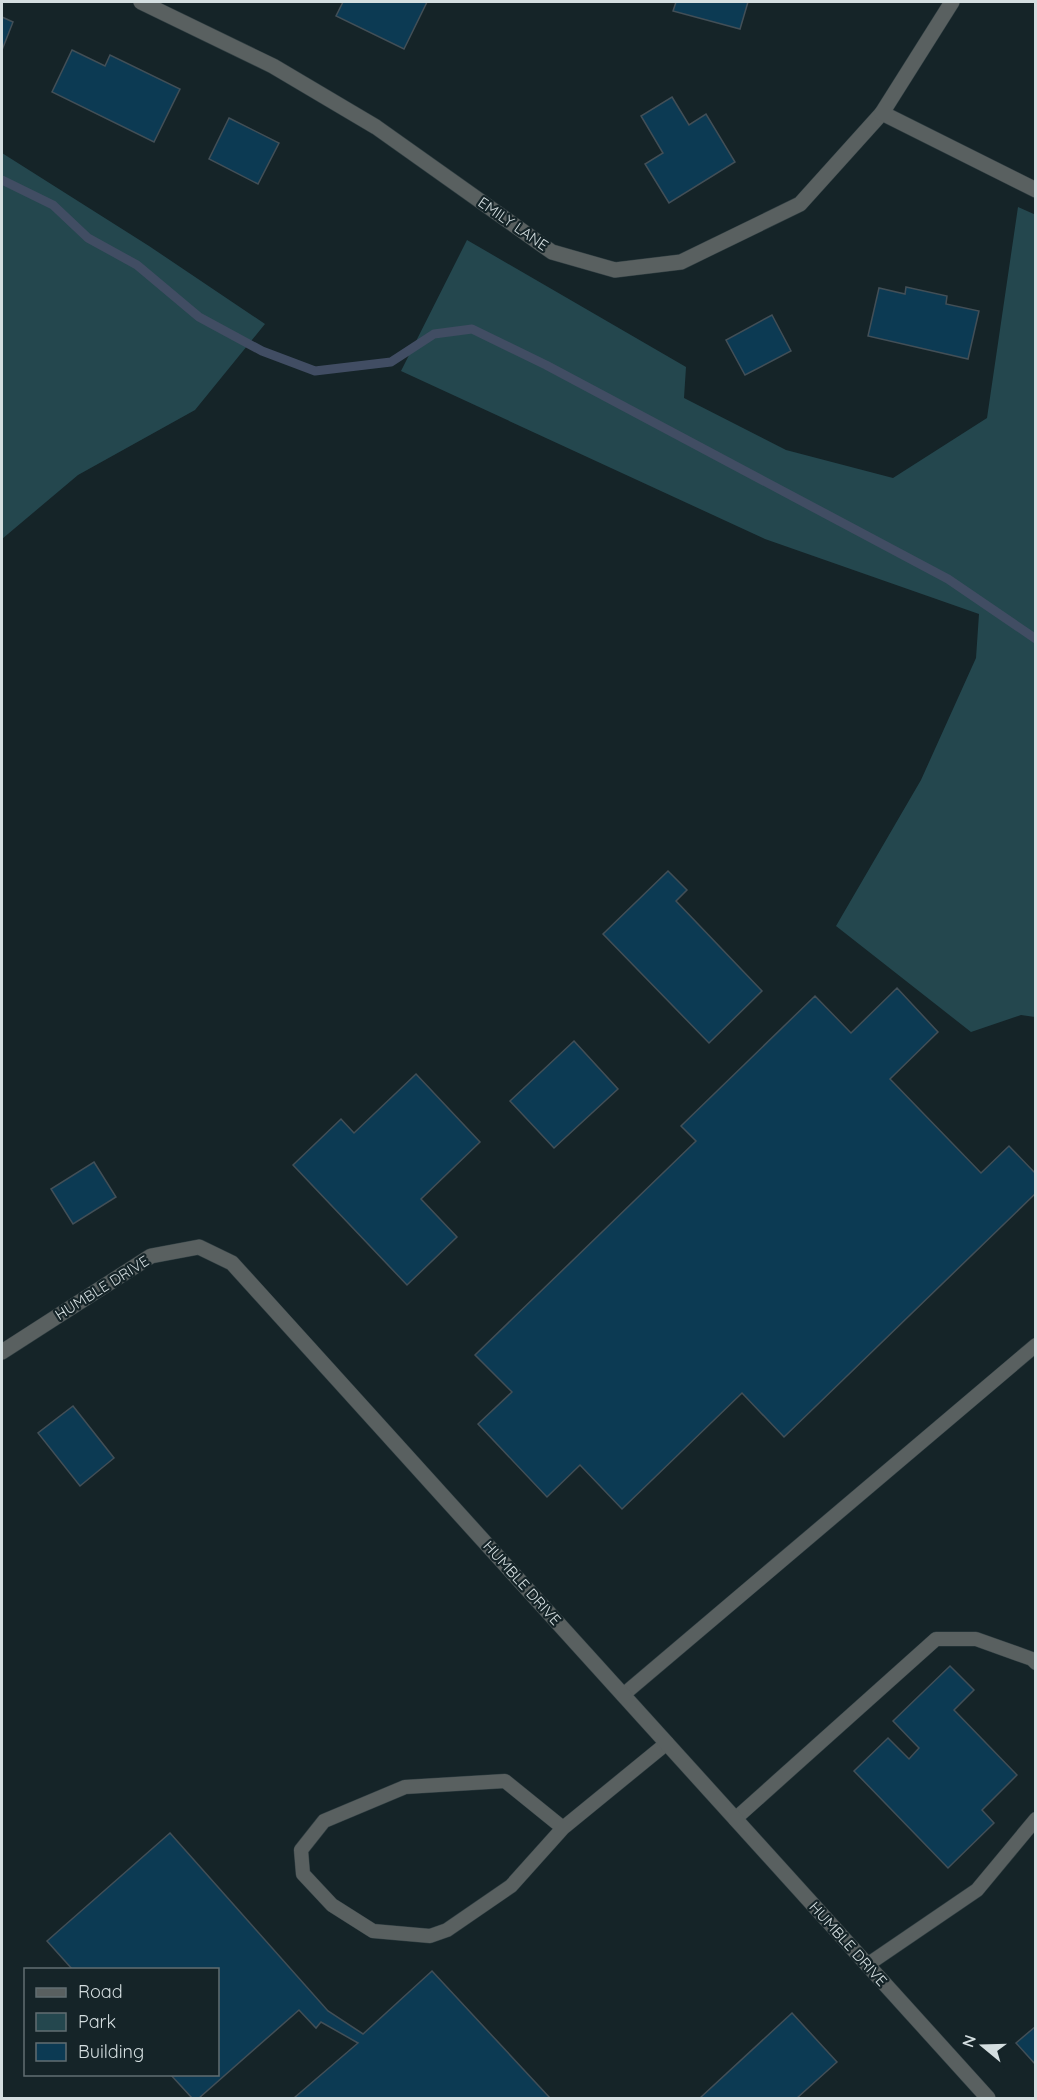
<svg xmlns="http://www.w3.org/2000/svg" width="1037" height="2100" font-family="Quicksand,sans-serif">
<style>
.green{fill:#24474e}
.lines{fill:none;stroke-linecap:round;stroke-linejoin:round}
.stream{stroke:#414d63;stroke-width:9}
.building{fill:#0c3a53;stroke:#424f57;stroke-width:1.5}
.lane-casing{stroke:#303e42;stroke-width:15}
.street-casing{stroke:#303e42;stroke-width:16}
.lane{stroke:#596060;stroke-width:14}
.street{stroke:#596060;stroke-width:15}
.labels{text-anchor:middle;stroke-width:4.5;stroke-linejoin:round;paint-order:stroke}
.street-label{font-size:15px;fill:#d4dee0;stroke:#152428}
</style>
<rect width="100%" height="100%" fill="#152428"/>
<!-- green -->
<g class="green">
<polygon points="2,153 149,246 265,324 195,410 78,475 2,539"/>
<polygon points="1018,207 1036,215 1035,1017 1021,1015 971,1032 836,926 921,780 976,658 979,614 765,539 401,371 467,240 686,367 684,398 786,450 893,478 987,418"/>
</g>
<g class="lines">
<!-- stream -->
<polyline class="stream" points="2,180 53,205 88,238 137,265 199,317 262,351 315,371 391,362 434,334 472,329 546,365 948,579 1036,639"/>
</g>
<!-- building -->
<g class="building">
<polygon points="343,2 427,2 404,49 336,16"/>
<polygon points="676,2 748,2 740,29 673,11"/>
<polygon points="2,17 13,22 2,50"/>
<polygon points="72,50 105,66 110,55 180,89 154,142 52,92"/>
<polygon points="672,97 689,125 706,114 735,162 669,203 645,164 663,153 641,116"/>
<polygon points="229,118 279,143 258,184 209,159"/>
<polygon points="906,287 947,296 946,304 979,311 968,359 868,336 879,288 905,294"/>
<polygon points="772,315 791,351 745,375 726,340"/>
<polygon points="668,871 687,890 676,901 762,991 709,1043 603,934"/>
<polygon points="897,988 938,1032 890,1079 981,1173 1009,1146 1036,1174 1036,1193 784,1437 742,1393 622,1509 580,1465 547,1497 478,1424 512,1392 475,1355 696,1141 681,1126 815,996 851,1033"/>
<polygon points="574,1041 618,1089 554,1148 510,1101"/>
<polygon points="416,1074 480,1142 421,1199 457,1237 407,1285 293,1165 341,1119 354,1133"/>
<polygon points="94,1162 116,1197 73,1224 51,1189"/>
<polygon points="73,1406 114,1458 80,1486 38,1433"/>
<polygon points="950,1666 974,1690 954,1710 1017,1775 982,1810 994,1823 948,1868 854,1771 888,1738 909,1759 919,1748 893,1721"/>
<polygon points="170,1833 328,2011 363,2034 432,1971 550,2098 294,2098 358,2043 321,2022 316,2028 299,2010 199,2098 192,2098 170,2074 218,2074 218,1970 73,1970 47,1941"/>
<polygon points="792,2013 837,2062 797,2098 700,2098"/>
<polygon points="1036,2026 1036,2065 1016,2043"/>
</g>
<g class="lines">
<defs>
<g id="lane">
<polyline points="623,1695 1036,1345"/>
<polyline points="735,1819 936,1639 976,1639 1032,1659 1036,1663"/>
<polyline points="563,1828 511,1886 447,1930 430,1936 373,1931 332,1905 303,1874 301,1850 324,1821 405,1787 505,1781 563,1828 667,1743"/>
<polyline points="867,1965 977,1890 1036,1819"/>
</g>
<g id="street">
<polyline points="141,2 273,66 376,127 552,252 615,270 681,262 800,204 882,113"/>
<polyline points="952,2 882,113 1036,190"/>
<polyline points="2,1352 151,1256 199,1247 232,1263 988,2098"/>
</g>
</defs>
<!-- lane casing -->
<use href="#lane" class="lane-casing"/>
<!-- street casing -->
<use href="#street" class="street-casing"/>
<!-- lane -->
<use href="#lane" class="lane"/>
<!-- street -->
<use href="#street" class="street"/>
</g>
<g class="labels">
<!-- street labels -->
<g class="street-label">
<text transform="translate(513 224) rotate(35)" y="5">EMILY LANE</text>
<text transform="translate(102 1288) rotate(-32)" y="5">HUMBLE DRIVE</text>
<text transform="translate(522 1583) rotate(48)" y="5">HUMBLE DRIVE</text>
<text transform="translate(848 1944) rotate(48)" y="5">HUMBLE DRIVE</text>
</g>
</g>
<!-- border -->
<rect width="1037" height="2100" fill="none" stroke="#d4dee0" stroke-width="6"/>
<!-- legend -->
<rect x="24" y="1968" width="195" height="108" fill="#152428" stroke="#616e72" stroke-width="1.5"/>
<rect x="36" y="1988" width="30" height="9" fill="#596060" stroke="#616e72" stroke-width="1.5"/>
<text x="78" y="1998" font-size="18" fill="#d4dee0">Road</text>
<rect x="36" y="2013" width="30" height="18" fill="#24474e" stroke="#616e72" stroke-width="1.5"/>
<text x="78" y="2028" font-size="18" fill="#d4dee0">Park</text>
<rect x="36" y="2043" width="30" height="18" fill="#0c3a53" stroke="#616e72" stroke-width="1.5"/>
<text x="78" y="2058" font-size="18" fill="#d4dee0">Building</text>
<!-- north arrow -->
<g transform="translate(983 2046) rotate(289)" stroke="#152428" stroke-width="4.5" paint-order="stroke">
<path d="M0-4.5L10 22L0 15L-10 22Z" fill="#d4dee0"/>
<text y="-9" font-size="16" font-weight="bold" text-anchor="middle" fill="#d4dee0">N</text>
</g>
</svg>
